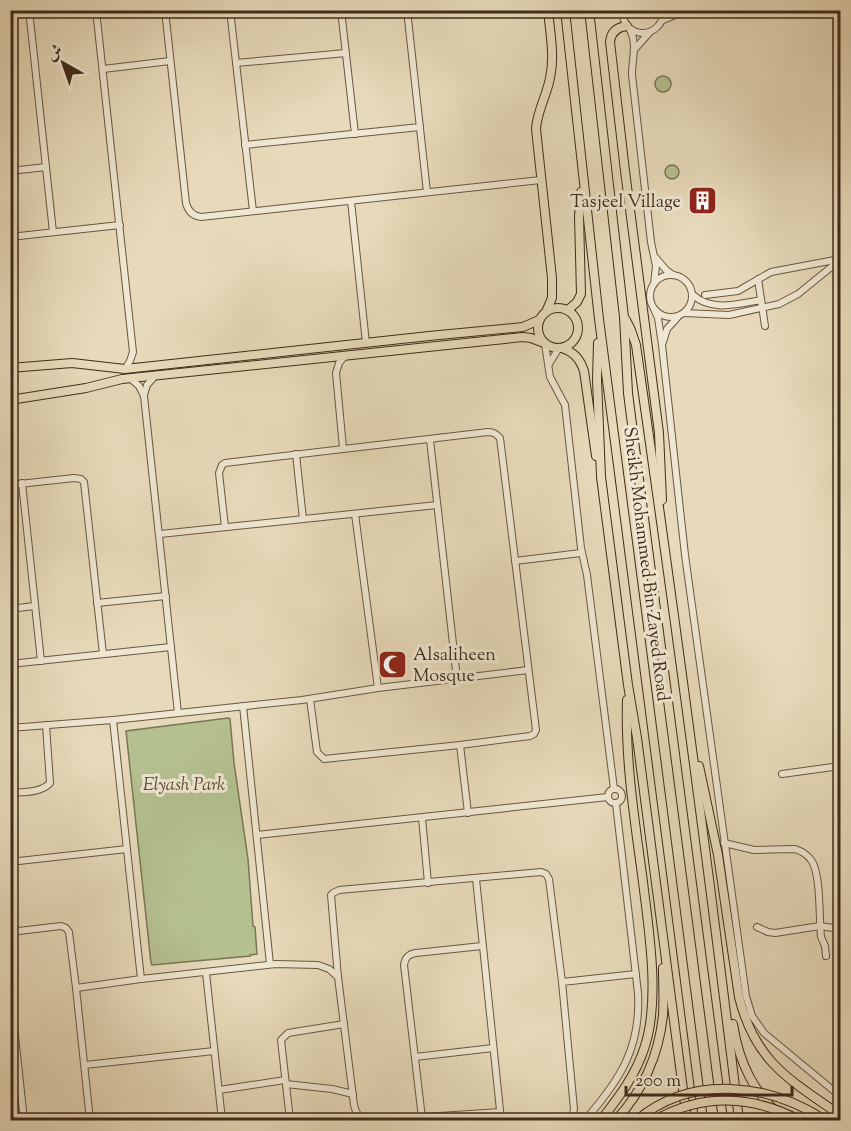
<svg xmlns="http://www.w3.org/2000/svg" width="851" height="1131" font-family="'Sorts Mill Goudy',Amiri,serif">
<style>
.green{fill:#b5c090;stroke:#7a7654;stroke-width:1.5}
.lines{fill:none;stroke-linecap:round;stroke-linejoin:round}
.minor-casing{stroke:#6a5741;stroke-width:8}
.major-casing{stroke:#402b19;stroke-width:10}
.highway-casing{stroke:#402b19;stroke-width:10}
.minor{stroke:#efe7d2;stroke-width:6}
.major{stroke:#e7daba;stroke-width:8}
.highway{stroke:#e7daba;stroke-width:8}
.highway-bridge-casing{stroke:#402b19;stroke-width:10;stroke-linecap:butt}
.highway-bridge{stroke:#e7daba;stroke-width:8}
.labels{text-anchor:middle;stroke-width:6;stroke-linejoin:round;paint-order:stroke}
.poi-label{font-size:18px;fill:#402b19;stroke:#efe7d2;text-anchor:end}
.street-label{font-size:18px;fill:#402b19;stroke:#efe7d2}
.park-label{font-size:18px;font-style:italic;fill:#574931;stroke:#efe7d2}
</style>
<rect width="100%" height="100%" fill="#e7daba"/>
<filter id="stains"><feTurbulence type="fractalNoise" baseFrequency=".00333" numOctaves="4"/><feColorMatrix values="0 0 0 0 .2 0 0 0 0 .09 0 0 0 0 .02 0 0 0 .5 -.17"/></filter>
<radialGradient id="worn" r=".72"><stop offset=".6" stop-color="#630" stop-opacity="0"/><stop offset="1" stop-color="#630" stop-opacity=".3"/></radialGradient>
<!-- green -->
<g class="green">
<circle cx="663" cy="84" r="8"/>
<circle cx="672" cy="172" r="7"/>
<polygon points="228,718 230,719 234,763 248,859 253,926 255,927 257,954 250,955 250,956 152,965 151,963 126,731"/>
</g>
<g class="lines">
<defs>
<g id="minor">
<polyline points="29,10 53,232"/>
<polyline points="96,10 133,352 130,361 125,369"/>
<path d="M165 10 186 203C188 211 193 216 201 217L541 180"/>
<polyline points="230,10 253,211"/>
<polyline points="341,10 355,134"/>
<polyline points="407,10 427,192"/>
<path d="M622 10C623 41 663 40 664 10"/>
<polyline points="663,20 678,14 709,10"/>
<path d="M629 28C638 43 632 58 632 75L651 242 656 266 654 284"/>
<polyline points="634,50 649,33"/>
<polyline points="236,63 346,53"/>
<polyline points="103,69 170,61"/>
<polyline points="245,145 420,127"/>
<polyline points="10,171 46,167"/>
<polyline points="351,201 366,343"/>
<polyline points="10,237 120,225"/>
<polyline points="656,258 666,270 673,275"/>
<circle cx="671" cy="296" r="21"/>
<polyline points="758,279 765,326"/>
<path d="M693 295C712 312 738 304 761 300"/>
<polyline points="705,295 738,291 771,272 840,259"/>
<polyline points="654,309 658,318 662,345 685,555 746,996 752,1016 764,1033 840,1096"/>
<polyline points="684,313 729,315 779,304 798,294 840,260"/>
<polyline points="663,342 667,329 677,318"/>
<polyline points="545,344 550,377 565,405 581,548 587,575 614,789"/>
<polyline points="549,364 559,348"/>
<polyline points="131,379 139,386 144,396 178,713"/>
<polyline points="144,395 147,385 154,377"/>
<polyline points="430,440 457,679"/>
<polyline points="343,448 336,373 339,363 345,356"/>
<polyline points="296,454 303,519"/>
<polyline points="22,483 41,661"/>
<polyline points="10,485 74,478 81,479 84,482 103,654"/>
<polyline points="355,514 378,688"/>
<path d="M225 527 219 473 222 465 225 463 488 432C494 432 496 434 500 438L536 730 534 734 530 736 460 745 324 759 317 752 310 699"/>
<polyline points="160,534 437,505"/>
<polyline points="515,561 581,553"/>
<polyline points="97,603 166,596"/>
<polyline points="10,609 34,606"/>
<polyline points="10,664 171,647"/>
<polyline points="243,706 270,964"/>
<polyline points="113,720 141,979"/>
<polyline points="10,728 113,720 302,700 378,688 528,670"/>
<polyline points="460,745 468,813"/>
<polyline points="782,774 840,766"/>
<circle cx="615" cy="796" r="7"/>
<path d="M10 793C23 792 41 793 50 783L46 725"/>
<polyline points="422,818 428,883"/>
<polyline points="257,835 608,797"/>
<path d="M724 843 754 850 795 849C801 851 807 854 811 860 821 872 819 919 821 937L825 946 826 956"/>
<polyline points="10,862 127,849"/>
<polyline points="476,879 501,1120"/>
<polyline points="757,927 768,932 775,933 820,926 840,929"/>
<polyline points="10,932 61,926 66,928 69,932 76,988 90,1120"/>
<polyline points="206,973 222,1120"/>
<polyline points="562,982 636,974"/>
<polyline points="76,988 141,979 276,964 318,965 329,969 338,977"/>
<polyline points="10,989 24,1120"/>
<polyline points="415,1057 493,1048"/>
<polyline points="85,1065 214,1051"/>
<polyline points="286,1084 332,1089 353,1094"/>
<polyline points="219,1090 285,1080"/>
<path d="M422 1118 404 965C405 958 408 954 416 953L482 946"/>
<polyline points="290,1120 281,1040 288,1033 344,1024"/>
<path d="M366 1120C358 1117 356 1113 354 1105L338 977 331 895 333 893 339 890 541 872 546 874 549 879 562 982 574 1109 572 1120"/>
<polyline points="380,1120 500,1112"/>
<path d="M585 1120C620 1080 641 1048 638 993L616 804"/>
</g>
<g id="major">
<circle cx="558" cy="328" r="20"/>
<path d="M546 312 552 298V278L536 129C537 111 547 95 550 78 555 56 550 33 548 10"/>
<polyline points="10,368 72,363 125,369 429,336 523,327 539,320"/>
<polyline points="10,400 86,388 122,379 523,337 531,338 544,343"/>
</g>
<g id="highway">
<polyline points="565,10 599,319 703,1120"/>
<polyline points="589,10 624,317 628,393 641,495 723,1120"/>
<path d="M627 26C617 27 611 32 610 42L625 171 659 433 662 500"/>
<polyline points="568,310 577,302 581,294 579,216 581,192"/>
<path d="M626 320 631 330 636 345C673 603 708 861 739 1120"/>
<polyline points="598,343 597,379 601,477 628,685 637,738 687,1120"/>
<path d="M562 348C574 352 580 359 584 371L596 456"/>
<path d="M699 766 718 855 739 997C755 1062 790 1080 840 1115"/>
<path d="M733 1024C739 1063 754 1095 786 1120"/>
<path d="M601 1120C619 1097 636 1075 645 1046 660 999 649 931 643 882 635 822 625 761 627 700"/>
<path d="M616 1120C643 1091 659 1054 663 1015 664 999 663 983 663 968"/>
</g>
</defs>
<!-- minor casing -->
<use href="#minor" class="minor-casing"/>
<!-- major casing -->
<use href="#major" class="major-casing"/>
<!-- highway casing -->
<use href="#highway" class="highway-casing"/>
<!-- minor -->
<use href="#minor" class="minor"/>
<!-- major -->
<use href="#major" class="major"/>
<!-- highway -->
<use href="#highway" class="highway"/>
<defs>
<g id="highway-bridge">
<path d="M637 1120C692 1074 768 1083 825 1120"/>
<path d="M655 1120C702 1093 752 1095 799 1120"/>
</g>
</defs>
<!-- highway-bridge casing -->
<use href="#highway-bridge" class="highway-bridge-casing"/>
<!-- highway-bridge -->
<use href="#highway-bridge" class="highway-bridge"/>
</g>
<!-- icons -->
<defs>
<symbol id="building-square" viewBox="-11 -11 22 22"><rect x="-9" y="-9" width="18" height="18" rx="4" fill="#8f2418" stroke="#efe7d2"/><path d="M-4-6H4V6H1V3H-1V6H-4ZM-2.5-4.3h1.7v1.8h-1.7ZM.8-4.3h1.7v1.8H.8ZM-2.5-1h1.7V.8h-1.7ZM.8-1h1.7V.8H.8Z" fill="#fff"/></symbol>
<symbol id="mosque-square" viewBox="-11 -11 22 22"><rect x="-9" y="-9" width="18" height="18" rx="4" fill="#8f2418" stroke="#efe7d2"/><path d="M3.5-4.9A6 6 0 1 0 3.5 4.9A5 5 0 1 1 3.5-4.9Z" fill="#fff"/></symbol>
</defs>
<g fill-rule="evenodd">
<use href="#building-square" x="686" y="184" width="33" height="33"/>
<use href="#mosque-square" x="376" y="648" width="33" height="33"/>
</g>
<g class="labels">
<!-- poi labels -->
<g class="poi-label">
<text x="681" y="207">Tasjeel Village</text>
<text x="413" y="660" text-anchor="start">Alsaliheen<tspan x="413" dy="21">Mosque</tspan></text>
</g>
<!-- street labels -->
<g class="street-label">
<text transform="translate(647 564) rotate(83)" y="6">Sheikh Mohammed Bin Zayed Road</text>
</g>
<!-- park labels -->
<g class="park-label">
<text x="184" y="790">Elyash Park</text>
</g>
</g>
<!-- margin -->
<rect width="851" height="1131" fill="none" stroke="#e7daba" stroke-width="36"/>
<rect x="12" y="12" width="827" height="1107" fill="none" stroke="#402b19" stroke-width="3"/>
<rect x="18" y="18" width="815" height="1095" fill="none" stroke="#402b19" stroke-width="1.5"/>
<!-- north arrow -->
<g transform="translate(63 63) rotate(320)" stroke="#efe7d2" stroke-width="4.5" paint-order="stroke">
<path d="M0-4.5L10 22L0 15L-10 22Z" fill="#402b19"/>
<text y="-9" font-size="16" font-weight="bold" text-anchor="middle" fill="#402b19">ش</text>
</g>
<!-- scale -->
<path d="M626 1086v9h166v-9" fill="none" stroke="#402b19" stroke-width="3"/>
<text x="635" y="1086" font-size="18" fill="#402b19" stroke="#efe7d2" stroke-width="4.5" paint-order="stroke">200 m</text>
<rect width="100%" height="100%" filter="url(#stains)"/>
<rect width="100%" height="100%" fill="url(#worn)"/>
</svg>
